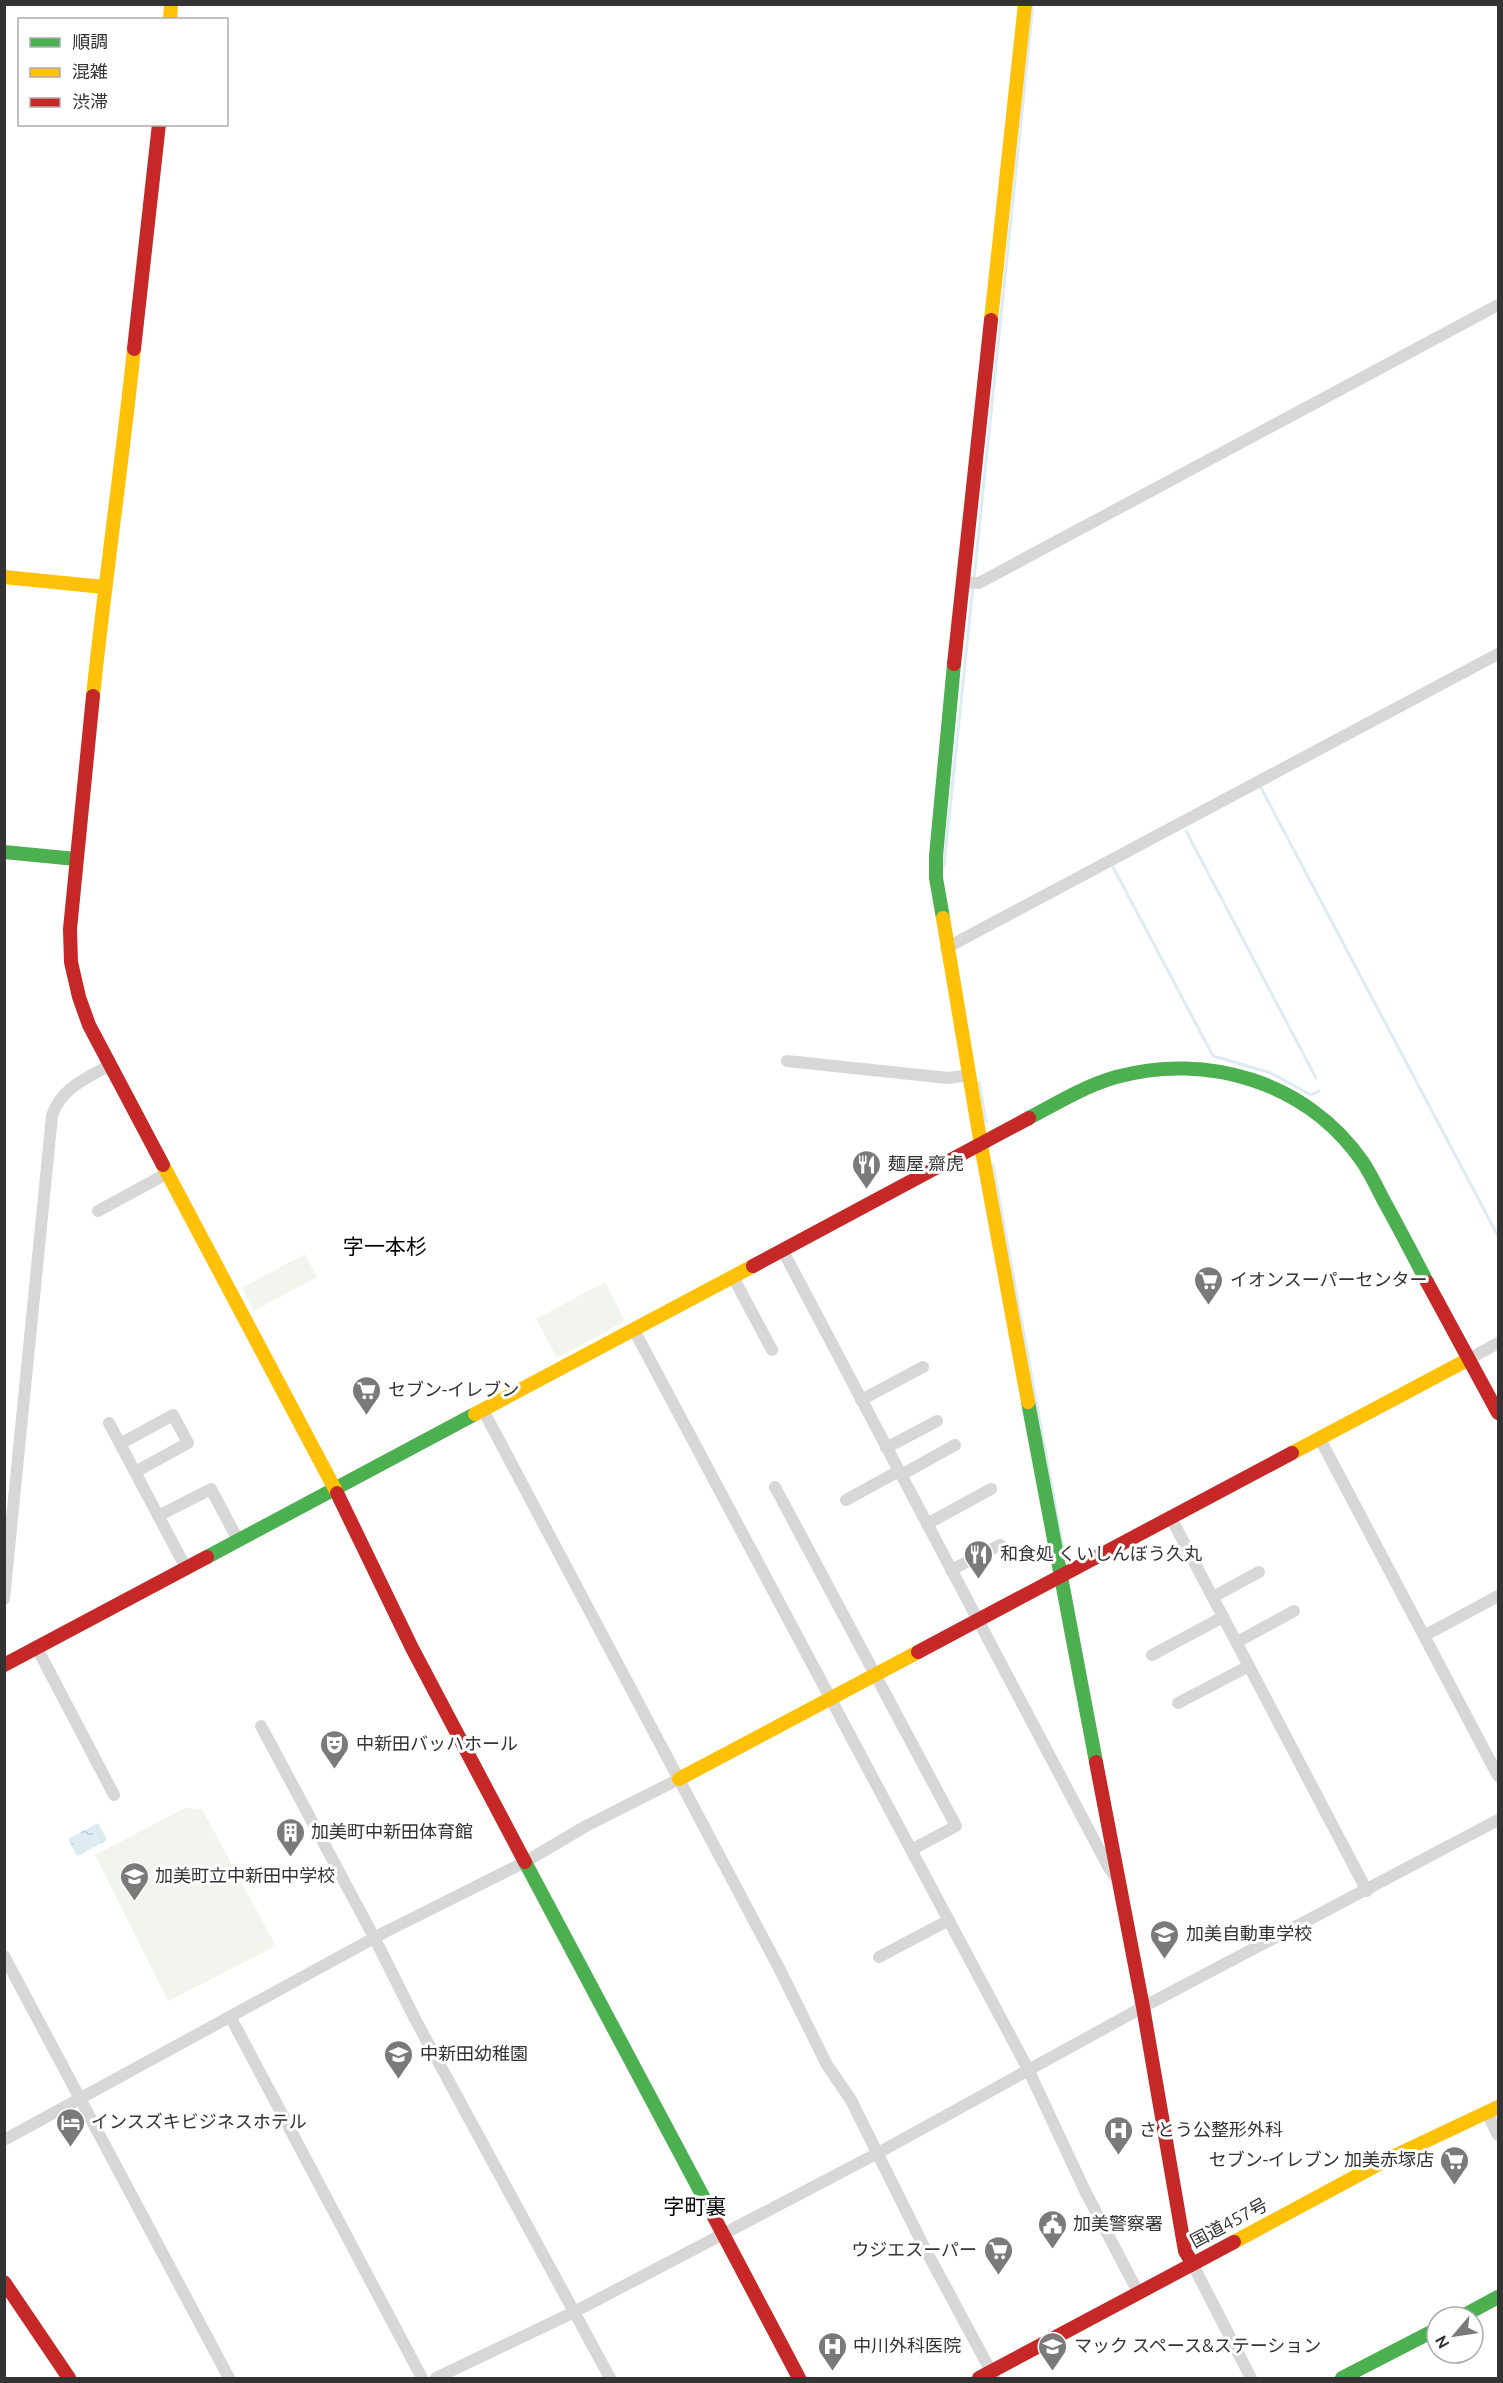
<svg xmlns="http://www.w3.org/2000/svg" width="1503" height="2383" font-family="Ubuntu,'Noto Sans JP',sans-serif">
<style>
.green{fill:#f1f5ed}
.water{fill:url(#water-ripples)}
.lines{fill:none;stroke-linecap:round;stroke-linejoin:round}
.stream{stroke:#ddebf3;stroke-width:3}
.street{stroke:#d7d7d7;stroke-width:12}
.fast{stroke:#4caf50;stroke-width:14}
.slow{stroke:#ffc107;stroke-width:14}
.jam{stroke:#c62828;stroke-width:14}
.labels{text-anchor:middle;stroke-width:6;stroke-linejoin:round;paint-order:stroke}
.poi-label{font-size:18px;fill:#333;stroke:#fff;text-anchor:start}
.street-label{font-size:18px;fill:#333;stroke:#fff}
.quarter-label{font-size:21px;fill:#000;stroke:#fff}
</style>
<defs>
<pattern id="water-ripples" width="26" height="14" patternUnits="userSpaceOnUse" patternTransform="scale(1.5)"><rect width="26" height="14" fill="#ddebf3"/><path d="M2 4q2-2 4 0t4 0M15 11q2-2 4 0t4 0" fill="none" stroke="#becad1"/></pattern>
</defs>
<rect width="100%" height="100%" fill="#fff"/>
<!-- green -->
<g class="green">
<polygon points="305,1254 317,1277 254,1311 242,1288"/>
<polygon points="605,1282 625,1321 557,1358 536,1319"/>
<polygon points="185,1808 202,1809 276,1946 168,2001 95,1855"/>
</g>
<!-- water -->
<polygon class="water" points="98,1823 107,1840 77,1856 68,1839"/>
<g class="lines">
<!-- stream -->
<g class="stream">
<polyline points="974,579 1033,4"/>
<polyline points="1260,786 1498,1236"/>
<polyline points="1186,831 1316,1078"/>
<polyline points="944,866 973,586"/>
<polyline points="1113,867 1213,1056 1271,1073 1311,1095 1319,1091"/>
<polyline points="979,1082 986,1122"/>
<polyline points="993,1165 1065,1559"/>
</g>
<!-- street -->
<g class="street">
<polyline points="963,582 979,583 1498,305"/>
<polyline points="946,948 1498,654"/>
<polyline points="787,1061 948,1078 970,1075"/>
<polyline points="98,1211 168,1173"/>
<polyline points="783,1251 1109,1868 1116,1877"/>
<polyline points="733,1277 772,1350"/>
<polyline points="634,1330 1028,2069 1085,2191 1138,2292"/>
<polyline points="1469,1359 1498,1343"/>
<polyline points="861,1400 923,1367"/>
<polyline points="483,1410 779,1968 827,2065 851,2100 922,2243 994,2377"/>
<polyline points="109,1423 186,1568"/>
<polyline points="1320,1439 1498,1776"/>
<polyline points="120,1444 173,1415 188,1443 135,1472"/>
<polyline points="886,1448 937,1421"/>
<polyline points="901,1475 955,1445"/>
<polyline points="775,1487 956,1826 911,1850"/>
<polyline points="846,1500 899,1471"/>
<polyline points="158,1516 211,1489 238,1540"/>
<polyline points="1171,1518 1367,1891"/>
<polyline points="927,1524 991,1489"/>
<polyline points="951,1570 1000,1545"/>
<polyline points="1213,1597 1259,1572"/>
<path d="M4 1599 52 1116C61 1088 85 1079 110 1065"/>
<polyline points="1424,1636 1498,1596"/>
<polyline points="1237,1642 1294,1611"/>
<polyline points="37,1648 114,1795"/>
<polyline points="1152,1655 1223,1617"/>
<polyline points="1178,1703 1249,1666"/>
<polyline points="261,1726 375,1939 415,2019 610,2378"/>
<polyline points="4,1956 229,2378"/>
<polyline points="879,1957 949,1920"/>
<polyline points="231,2018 422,2378"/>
<polyline points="1487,2113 1498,2135"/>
<polyline points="4,2140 385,1932 525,1862 586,1826 679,1779"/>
<polyline points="1192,2263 1251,2378"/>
<polyline points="436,2378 574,2312 878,2153 1143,2007 1498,1820"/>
</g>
<!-- fast -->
<g class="fast">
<polyline points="4,852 76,859"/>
<polyline points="943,918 936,878 936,856 954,664"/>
<path d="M1029 1118C1057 1103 1085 1086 1116 1077 1207 1052 1307 1082 1362 1161 1371 1174 1377 1188 1384 1201 1399 1228 1413 1255 1427 1282"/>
<polyline points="1028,1402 1096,1762"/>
<polyline points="207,1557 475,1414"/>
<polyline points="525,1862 714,2217"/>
<polyline points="1461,2317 1498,2297"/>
<polyline points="1342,2378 1437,2329"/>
</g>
<!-- slow -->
<g class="slow">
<polyline points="170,20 171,4"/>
<polyline points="991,320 1025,4"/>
<polyline points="4,577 104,587"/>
<path d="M93 696C105 580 122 465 134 349"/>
<polyline points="943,918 981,1145 1028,1402"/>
<polyline points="163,1165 337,1493"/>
<polyline points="475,1414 753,1266"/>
<polyline points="1292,1453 1469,1359"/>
<polyline points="679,1779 918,1652"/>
<polyline points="1234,2242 1390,2158 1498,2107"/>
</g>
<!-- jam -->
<g class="jam">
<polyline points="134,349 159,124"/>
<polyline points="954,664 991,320"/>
<polyline points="93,696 70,929 71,962 79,997 89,1025 163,1165"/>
<polyline points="753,1266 1029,1118"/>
<polyline points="1427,1282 1498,1413"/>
<polyline points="337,1493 412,1648 525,1862"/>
<polyline points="918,1652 1292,1453"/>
<polyline points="4,1665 207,1557"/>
<polyline points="1096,1762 1143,2007 1185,2251 1192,2263"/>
<polyline points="714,2217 799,2378"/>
<polyline points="4,2282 69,2378"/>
<polyline points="979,2378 1234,2242"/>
</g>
</g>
<!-- icons -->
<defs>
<symbol id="restaurant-pin" viewBox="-11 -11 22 30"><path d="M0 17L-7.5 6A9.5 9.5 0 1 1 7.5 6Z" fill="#7a7a7a" stroke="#fff"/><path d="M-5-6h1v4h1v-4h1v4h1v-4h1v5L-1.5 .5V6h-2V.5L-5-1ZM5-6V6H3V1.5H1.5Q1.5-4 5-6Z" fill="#fff"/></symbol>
<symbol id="supermarket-pin" viewBox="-11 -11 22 30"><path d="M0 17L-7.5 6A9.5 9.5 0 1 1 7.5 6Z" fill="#7a7a7a" stroke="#fff"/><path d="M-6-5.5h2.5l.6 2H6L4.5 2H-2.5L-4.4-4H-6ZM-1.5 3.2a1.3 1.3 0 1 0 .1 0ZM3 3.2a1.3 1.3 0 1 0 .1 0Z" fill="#fff"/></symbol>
<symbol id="theatre-pin" viewBox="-11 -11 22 30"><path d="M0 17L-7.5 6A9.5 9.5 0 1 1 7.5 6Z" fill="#7a7a7a" stroke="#fff"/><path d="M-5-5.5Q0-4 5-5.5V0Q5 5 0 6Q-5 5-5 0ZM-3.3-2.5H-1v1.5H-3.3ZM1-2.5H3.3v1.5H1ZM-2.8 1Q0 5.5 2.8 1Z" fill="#fff"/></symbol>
<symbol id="building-pin" viewBox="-11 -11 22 30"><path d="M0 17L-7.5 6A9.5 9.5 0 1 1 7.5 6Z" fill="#7a7a7a" stroke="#fff"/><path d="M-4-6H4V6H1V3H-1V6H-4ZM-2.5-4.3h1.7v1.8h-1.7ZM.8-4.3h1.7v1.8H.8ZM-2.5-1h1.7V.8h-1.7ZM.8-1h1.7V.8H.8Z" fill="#fff"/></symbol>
<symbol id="school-pin" viewBox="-11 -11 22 30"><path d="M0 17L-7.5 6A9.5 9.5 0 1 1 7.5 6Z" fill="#7a7a7a" stroke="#fff"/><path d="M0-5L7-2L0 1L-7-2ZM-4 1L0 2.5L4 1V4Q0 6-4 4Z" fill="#fff"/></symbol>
<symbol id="hotel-pin" viewBox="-11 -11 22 30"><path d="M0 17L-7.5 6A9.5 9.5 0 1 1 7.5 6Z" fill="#7a7a7a" stroke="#fff"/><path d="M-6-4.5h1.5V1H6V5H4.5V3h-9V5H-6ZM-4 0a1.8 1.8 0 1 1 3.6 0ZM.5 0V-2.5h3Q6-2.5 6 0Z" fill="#fff"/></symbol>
<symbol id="hospital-pin" viewBox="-11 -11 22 30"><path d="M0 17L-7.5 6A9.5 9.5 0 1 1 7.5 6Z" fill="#7a7a7a" stroke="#fff"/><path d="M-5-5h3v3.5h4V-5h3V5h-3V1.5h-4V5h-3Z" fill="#fff"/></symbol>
<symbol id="civic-pin" viewBox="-11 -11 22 30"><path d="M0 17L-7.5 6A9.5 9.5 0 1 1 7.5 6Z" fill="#7a7a7a" stroke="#fff"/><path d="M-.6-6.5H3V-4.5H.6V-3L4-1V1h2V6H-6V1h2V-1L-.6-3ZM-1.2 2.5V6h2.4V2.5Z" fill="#fff"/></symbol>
</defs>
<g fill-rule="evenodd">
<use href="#restaurant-pin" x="850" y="1148" width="33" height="45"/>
<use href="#supermarket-pin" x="1192" y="1264" width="33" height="45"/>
<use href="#supermarket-pin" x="350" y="1374" width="33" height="45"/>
<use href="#restaurant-pin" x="962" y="1538" width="33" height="45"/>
<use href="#theatre-pin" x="318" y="1728" width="33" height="45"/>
<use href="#building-pin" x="274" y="1816" width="33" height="45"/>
<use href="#school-pin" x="118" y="1860" width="33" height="45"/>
<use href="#school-pin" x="1148" y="1918" width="33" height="45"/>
<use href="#school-pin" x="382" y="2038" width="33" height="45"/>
<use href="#hotel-pin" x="54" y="2106" width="33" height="45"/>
<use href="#hospital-pin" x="1102" y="2114" width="33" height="45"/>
<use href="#supermarket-pin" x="1438" y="2144" width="33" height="45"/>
<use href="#civic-pin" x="1036" y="2208" width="33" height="45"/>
<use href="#supermarket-pin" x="982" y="2234" width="33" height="45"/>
<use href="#hospital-pin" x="816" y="2330" width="33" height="45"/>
<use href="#school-pin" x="1036" y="2330" width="33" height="45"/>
</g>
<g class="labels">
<!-- poi labels -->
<g class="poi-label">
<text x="888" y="1170">麺屋 齋虎</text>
<text x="1230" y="1286">イオンスーパーセンター</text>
<text x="388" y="1396">セブン-イレブン</text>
<text x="1000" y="1560">和食処 くいしんぼう久丸</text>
<text x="356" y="1750">中新田バッハホール</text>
<text x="311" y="1838">加美町中新田体育館</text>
<text x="155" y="1882">加美町立中新田中学校</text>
<text x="1186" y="1940">加美自動車学校</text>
<text x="420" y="2060">中新田幼稚園</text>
<text x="91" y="2128">インスズキビジネスホテル</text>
<text x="1139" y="2136">さとう公整形外科</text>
<text x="1434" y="2166" text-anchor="end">セブン-イレブン 加美赤塚店</text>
<text x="1073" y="2230">加美警察署</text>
<text x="977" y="2256" text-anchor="end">ウジエスーパー</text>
<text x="853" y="2352">中川外科医院</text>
<text x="1074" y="2352">マック スペース&amp;ステーション</text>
</g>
<!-- street labels -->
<g class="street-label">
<text transform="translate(1229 2223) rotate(-28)" y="6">国道457号</text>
</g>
<!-- quarter labels -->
<g class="quarter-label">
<text x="385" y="1254">字一本杉</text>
<text x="695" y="2214">字町裏</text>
</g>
</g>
<!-- border -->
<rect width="1503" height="2383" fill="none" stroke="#333333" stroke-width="12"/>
<!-- legend -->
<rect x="18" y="18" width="210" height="108" fill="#ffffff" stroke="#adadad" stroke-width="1.5"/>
<rect x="30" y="38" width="30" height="9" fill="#4caf50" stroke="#adadad" stroke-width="1.5"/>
<text x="72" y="48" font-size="18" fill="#333333">順調</text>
<rect x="30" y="68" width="30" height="9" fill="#ffc107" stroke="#adadad" stroke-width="1.5"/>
<text x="72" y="78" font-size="18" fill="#333333">混雑</text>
<rect x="30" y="98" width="30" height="9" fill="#c62828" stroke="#adadad" stroke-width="1.5"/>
<text x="72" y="108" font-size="18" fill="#333333">渋滞</text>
<!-- north arrow -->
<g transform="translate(1455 2335) rotate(241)"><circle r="28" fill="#ffffff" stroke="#adadad" stroke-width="1.5"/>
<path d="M0-4.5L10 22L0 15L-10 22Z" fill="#7a7a7a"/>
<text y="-9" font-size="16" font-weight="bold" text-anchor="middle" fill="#333333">N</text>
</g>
</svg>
